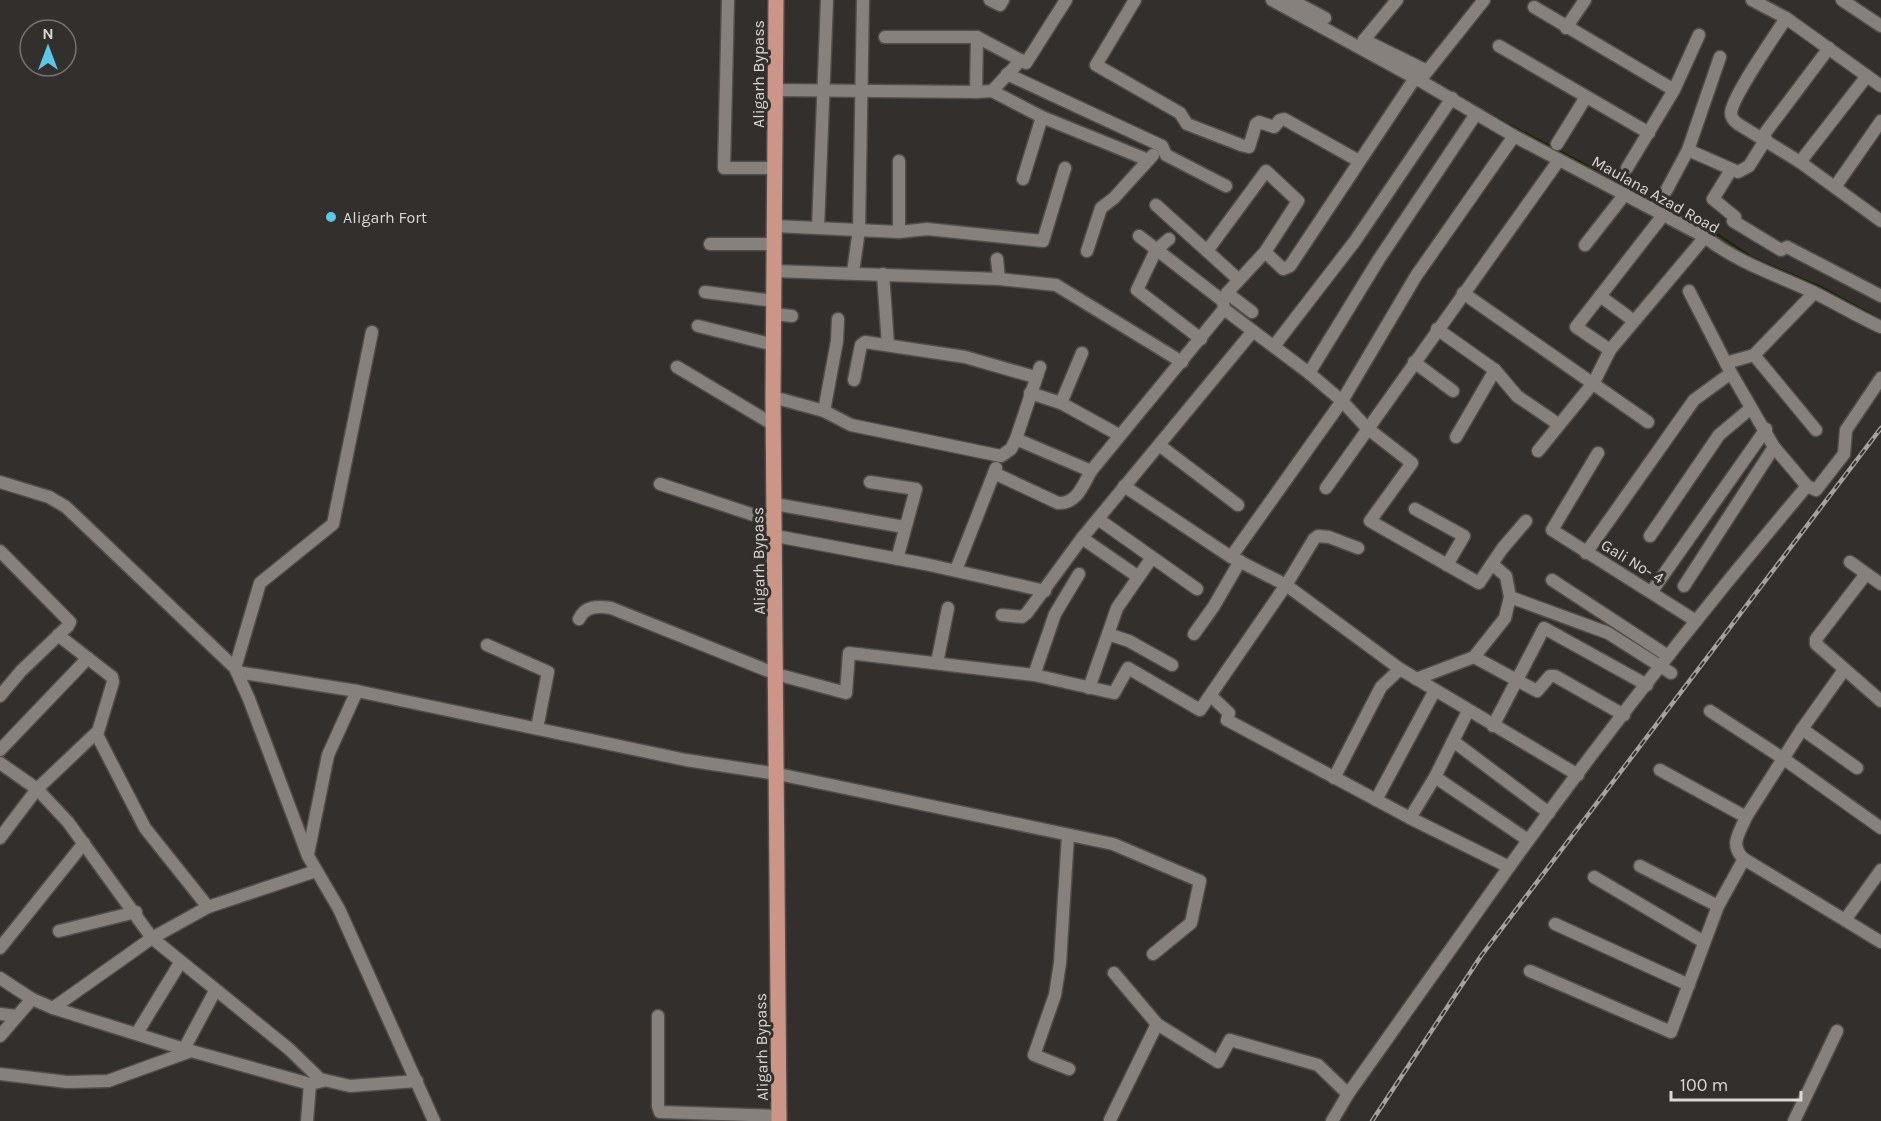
<svg xmlns="http://www.w3.org/2000/svg" width="1881" height="1121" font-family="Karla,sans-serif">
<style>
.lines{fill:none;stroke-linecap:round;stroke-linejoin:round}
.stream{stroke:#1a2505;stroke-width:2}
.minor-casing{stroke:#514d4a;stroke-width:15}
.major-casing{stroke:#514d4a;stroke-width:18}
.minor{stroke:#86817d;stroke-width:12}
.major{stroke:#cb9588;stroke-width:15}
.rail-casing{stroke:#a5a2a0;stroke-width:4.5}
.rail{stroke:#332f2c;stroke-width:2;stroke-dasharray:7;stroke-linecap:butt}
.poi-dot{fill:#5cc7e8;stroke:#332f2c;stroke-width:2}
.labels{text-anchor:middle;stroke-width:6;stroke-linejoin:round;paint-order:stroke}
.street-label{font-size:16px;fill:#dbd8d6;stroke:#332f2c}
.poi-label{font-size:16px;fill:#dbd8d6;stroke:#332f2c;text-anchor:start}
</style>
<rect width="100%" height="100%" fill="#332f2c"/>
<g class="lines">
<!-- stream -->
<polyline class="stream" points="1481,110 1611,178 1656,197 1701,223 1753,258 1821,287 1879,319"/>
<defs>
<g id="minor">
<polyline points="728,0 724,168 775,168"/>
<polyline points="990,0 1000,5 1003,0"/>
<polyline points="1135,0 1096,65 1180,113 1187,124 1241,145 1249,147 1256,124 1259,122 1274,127 1280,120 1284,119 1359,161"/>
<polyline points="1272,0 1415,78"/>
<polyline points="1291,0 1325,18"/>
<polyline points="1752,0 1786,18"/>
<polyline points="1842,0 1881,26"/>
<polyline points="1534,7 1674,90"/>
<polyline points="1566,28 1585,0"/>
<polyline points="885,37 977,37"/>
<polyline points="1364,40 1427,71"/>
<polyline points="1364,40 1397,0"/>
<polyline points="1499,46 1649,133"/>
<polyline points="1007,74 1162,146 1166,155 1226,186"/>
<path d="M1419 80 1514 136 1705 237C1738 263 1777 275 1815 293 1837 304 1859 317 1881 327"/>
<path d="M1881 86 1786 18C1775 36 1732 96 1731 113 1731 118 1734 121 1738 124L1800 162 1881 221"/>
<polyline points="776,90 976,92 977,37 1026,63 1066,0"/>
<polyline points="992,91 1021,60"/>
<polyline points="976,92 992,91 1042,117 1148,160"/>
<polyline points="1762,137 1829,48"/>
<polyline points="1557,144 1586,97"/>
<polyline points="1688,150 1738,172 1749,166 1766,139"/>
<polyline points="899,161 899,232"/>
<polyline points="1800,162 1867,76"/>
<polyline points="1627,168 1674,90 1699,35"/>
<polyline points="1731,170 1713,199 1735,217 1733,221 1781,250 1787,247 1881,296"/>
<polyline points="1023,179 1042,117"/>
<polyline points="1835,187 1881,121"/>
<polyline points="1666,191 1688,150 1720,57"/>
<polyline points="1156,205 1238,279"/>
<polyline points="775,226 899,232 927,229 1043,241 1065,168"/>
<polyline points="818,228 827,0"/>
<polyline points="1139,236 1223,301"/>
<polyline points="1169,239 1156,250 1137,290 1201,339"/>
<polyline points="710,244 775,244"/>
<polyline points="1585,245 1625,194"/>
<polyline points="1087,251 1101,208 1114,198 1153,155"/>
<polyline points="1265,252 1283,269 1290,266 1415,78 1419,80 1425,74 1484,0"/>
<polyline points="997,259 999,279 1056,285 1182,362"/>
<polyline points="774,271 999,279"/>
<polyline points="853,272 859,230 863,0"/>
<polyline points="883,274 888,345"/>
<polyline points="1689,291 1731,373 1774,447 1807,486"/>
<polyline points="705,292 774,301"/>
<polyline points="1227,293 1252,312"/>
<polyline points="1463,293 1648,422"/>
<polyline points="1814,293 1754,355 1816,430"/>
<polyline points="1600,296 1634,321"/>
<polyline points="774,314 792,316"/>
<polyline points="698,326 774,345"/>
<polyline points="1437,329 1495,370 1456,437"/>
<polyline points="1253,331 1309,373 1379,259 1476,114"/>
<polyline points="1274,346 1355,241 1452,98"/>
<polyline points="1610,350 1705,237"/>
<polyline points="1414,362 1453,391"/>
<polyline points="1726,363 1754,355"/>
<polyline points="677,367 774,425"/>
<polyline points="1495,370 1517,396 1558,424"/>
<polyline points="1309,373 1342,401 1367,428 1412,463 1370,521 1479,583 1502,549 1526,521"/>
<polyline points="854,380 861,345 865,342 965,357 1035,377"/>
<polyline points="1030,393 1061,403 1119,435"/>
<polyline points="773,397 824,411 851,425 1001,456 1011,449 1016,439 1040,367"/>
<polyline points="1061,403 1082,353"/>
<polyline points="824,411 837,341 838,319"/>
<polyline points="1016,439 1091,471"/>
<polyline points="1159,445 1238,505"/>
<polyline points="1538,451 1594,382 1610,350 1576,327 1664,214"/>
<polyline points="1598,453 1552,530 1696,621"/>
<path d="M994 473 1058 503C1077 504 1083 485 1091 471L1224 309 1223 301 1227 293 1265 252 1298 201 1266 171 1207 251"/>
<polyline points="0,482 49,497 66,507 235,668 249,699 308,856 339,909 434,1121"/>
<polyline points="870,482 916,489 897,559"/>
<polyline points="660,484 775,522"/>
<polyline points="1124,486 1231,557 1286,585 1400,669 1578,775"/>
<polyline points="1326,488 1559,160"/>
<polyline points="775,504 904,527"/>
<polyline points="1415,509 1464,536 1447,565"/>
<polyline points="1098,519 1197,589"/>
<polyline points="776,536 925,564 1045,591"/>
<polyline points="1650,536 1719,435 1751,408"/>
<polyline points="1082,538 1137,576"/>
<polyline points="0,551 70,622 68,626 21,671 0,696"/>
<polyline points="1586,553 1694,400 1731,373"/>
<polyline points="1231,557 1342,401 1416,276 1514,136"/>
<polyline points="1850,562 1881,584"/>
<polyline points="956,570 996,468"/>
<polyline points="1866,574 1816,639 1816,644 1881,701"/>
<polyline points="1552,580 1668,656"/>
<polyline points="1684,586 1774,447"/>
<polyline points="1652,591 1766,429"/>
<polyline points="1510,597 1608,633 1671,673"/>
<polyline points="1002,615 1022,617 1027,613 1082,538 1253,331 1224,309"/>
<path d="M579 619C585 606 597 606 611 608L776 674 846 693 849 653 1034 675 1114 693 1128 668 1200 710 1286 585 1314 539 1318 536 1329 537 1358 548"/>
<polyline points="1108,634 1117,608 1151,559"/>
<polyline points="1194,634 1214,606 1240,561"/>
<polyline points="58,635 112,677 113,682 97,735 145,828 208,907"/>
<polyline points="487,645 548,672 537,728"/>
<polyline points="1474,657 1537,691 1550,676 1555,676 1624,715"/>
<polyline points="937,663 948,608"/>
<polyline points="235,668 260,583 333,524 372,332"/>
<polyline points="237,672 357,691 686,760 778,774 1113,844 1200,881 1191,923 1153,954"/>
<polyline points="1034,675 1055,614 1079,574"/>
<polyline points="1416,679 1474,657 1505,618 1510,597 1506,576 1492,564"/>
<polyline points="1089,688 1108,634 1129,641 1172,665"/>
<polyline points="1211,696 1229,713 1227,720 1410,818 1509,867 1348,1094 1332,1121"/>
<polyline points="1710,711 1784,759 1881,828"/>
<polyline points="1493,726 1544,628 1647,685"/>
<polyline points="1802,729 1857,768"/>
<polyline points="1453,741 1549,813"/>
<polyline points="0,750 88,658"/>
<polyline points="0,763 37,789 68,822 152,938 289,1049 320,1079 350,1086 417,1081"/>
<polyline points="1660,770 1746,817 1802,729 1844,670"/>
<polyline points="1435,777 1528,840"/>
<polyline points="1334,778 1381,687 1400,669"/>
<polyline points="1376,800 1435,690"/>
<polyline points="1410,818 1435,777 1468,711"/>
<polyline points="1068,835 1060,963 1055,995 1034,1055 1069,1069"/>
<polyline points="0,838 37,789 96,733"/>
<polyline points="308,854 328,755 357,691"/>
<polyline points="1744,859 1881,942"/>
<polyline points="1640,866 1718,906"/>
<path d="M1509 867C1603 736 1703 609 1807 486L1816 490 1844 454 1846 430 1881 378"/>
<polyline points="1594,877 1704,942"/>
<polyline points="1845,920 1881,870"/>
<polyline points="1555,924 1689,985"/>
<polyline points="59,931 136,912"/>
<polyline points="0,948 84,843"/>
<path d="M1530 971 1671 1032 1718 906 1744 859C1729 845 1739 834 1746 817"/>
<polyline points="1114,973 1157,1024 1218,1062 1230,1040 1318,1065 1348,1094"/>
<polyline points="0,978 32,999 53,1008 184,1049 310,1084 323,1081"/>
<polyline points="53,1008 152,938 208,907 316,871"/>
<polyline points="0,1014 17,1016"/>
<polyline points="658,1016 658,1106 660,1112 780,1116"/>
<polyline points="137,1033 180,963"/>
<polyline points="0,1036 32,999"/>
<polyline points="184,1049 215,991"/>
<polyline points="0,1074 67,1082 108,1081 191,1051"/>
<polyline points="1110,1120 1157,1024"/>
<polyline points="307,1121 310,1084"/>
<polyline points="1794,1121 1837,1031"/>
</g>
<polyline id="major" points="776,0 773,397 779,1121"/>
</defs>
<!-- minor casing -->
<use href="#minor" class="minor-casing"/>
<!-- major casing -->
<use href="#major" class="major-casing"/>
<!-- minor -->
<use href="#minor" class="minor"/>
<!-- major -->
<use href="#major" class="major"/>
<defs>
<polyline id="rail" points="1372,1121 1481,956 1881,428"/>
</defs>
<!-- rail casing -->
<use href="#rail" class="rail-casing"/>
<!-- rail -->
<use href="#rail" class="rail"/>
</g>
<!-- markers -->
<circle class="poi-dot" cx="331" cy="217" r="6"/>
<g class="labels">
<!-- street labels -->
<g class="street-label">
<text transform="translate(758 74) rotate(-90)" y="6">Aligarh Bypass</text>
<text transform="translate(1656 194) rotate(29)" y="6">Maulana Azad Road</text>
<text transform="translate(758 561) rotate(-91)" y="6">Aligarh Bypass</text>
<text transform="translate(1633 561) rotate(31)" y="6">Gali No- 4</text>
<text transform="translate(761 1047) rotate(-91)" y="6">Aligarh Bypass</text>
</g>
<!-- poi labels -->
<g class="poi-label">
<text x="343" y="223">Aligarh Fort</text>
</g>
</g>
<!-- north arrow -->
<g transform="translate(48 48)"><circle r="28" fill="#332f2c" stroke="#767370" stroke-width="1.5"/>
<path d="M0-4.5L10 22L0 15L-10 22Z" fill="#5cc7e8"/>
<text y="-9" font-size="16" font-weight="bold" text-anchor="middle" fill="#dbd8d6">N</text>
</g>
<!-- scale -->
<path d="M1671 1091v9h130v-9" fill="none" stroke="#dbd8d6" stroke-width="3"/>
<text x="1680" y="1091" font-size="18" fill="#dbd8d6" stroke="#332f2c" stroke-width="4.5" paint-order="stroke">100 m</text>
</svg>
